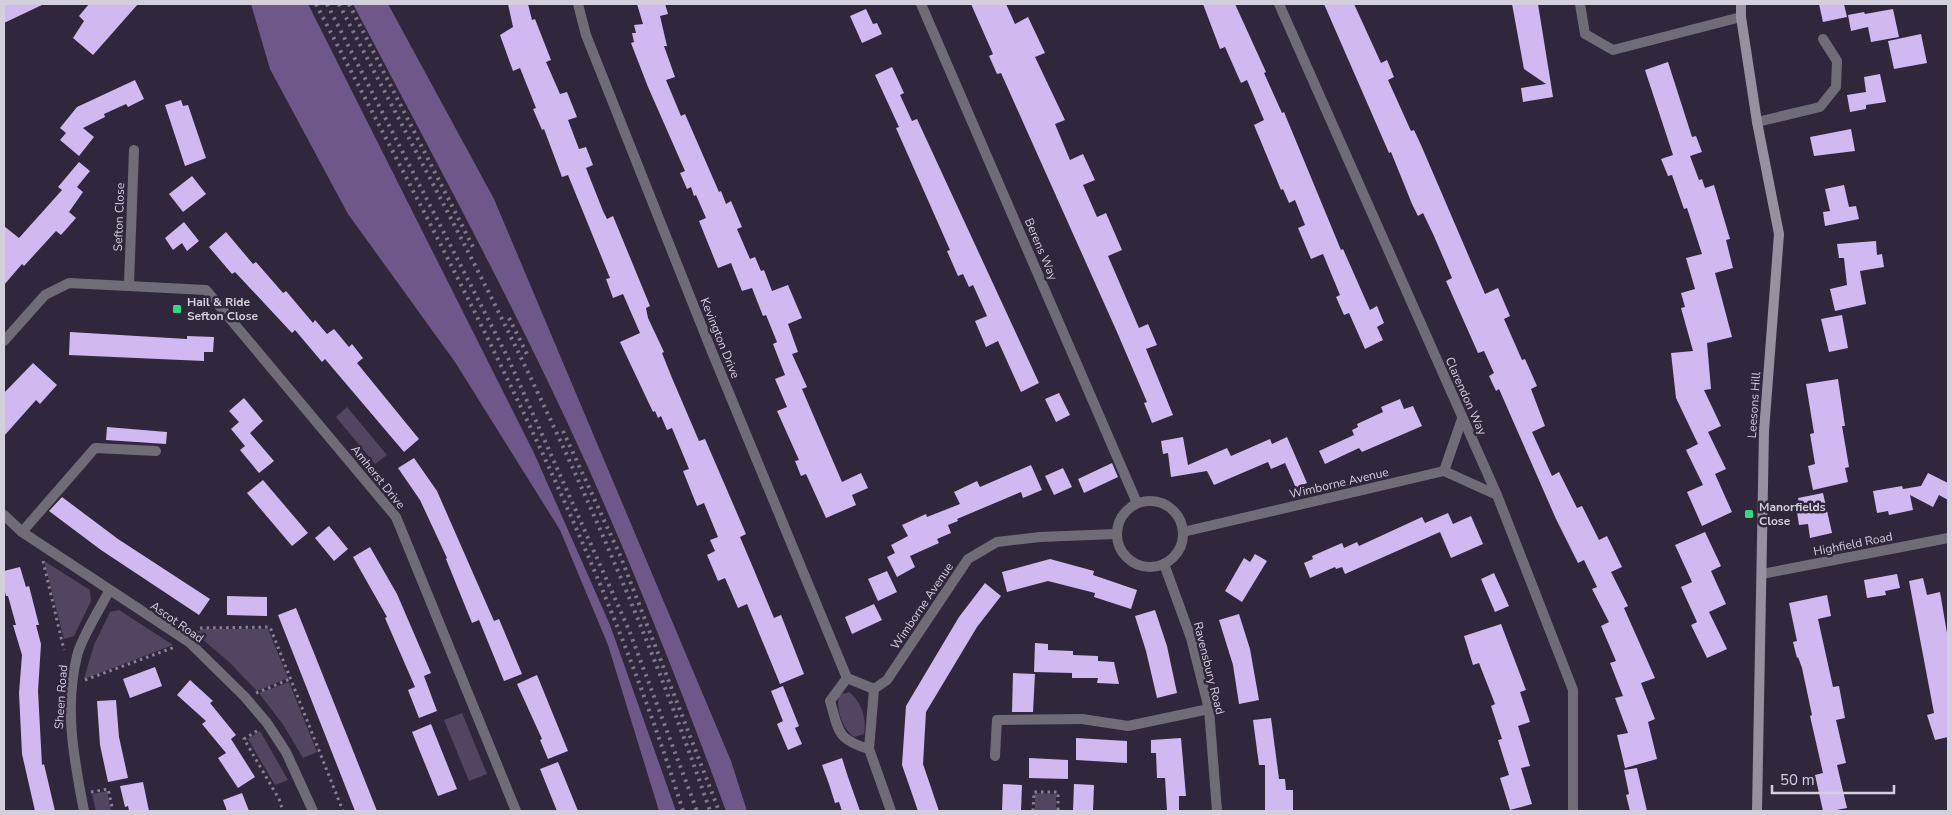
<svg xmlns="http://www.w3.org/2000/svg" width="1952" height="815" font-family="'Nunito Sans',sans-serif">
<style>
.green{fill:#514562}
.forest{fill:#6e588a}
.building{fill:#d0b8f1}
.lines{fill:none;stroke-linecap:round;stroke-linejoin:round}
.path{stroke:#878191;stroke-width:3;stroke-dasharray:2.5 4;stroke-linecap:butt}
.lane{stroke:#706c77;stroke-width:10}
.street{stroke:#706c77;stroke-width:10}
.secondary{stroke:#9790a1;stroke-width:10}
.rail{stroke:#7f7789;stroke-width:4;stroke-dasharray:2.5 5;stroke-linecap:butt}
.poi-dot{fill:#38d880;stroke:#30273c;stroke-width:2}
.labels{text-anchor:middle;stroke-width:5;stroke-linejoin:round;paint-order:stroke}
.street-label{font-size:12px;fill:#d4cfdc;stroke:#30273c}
.poi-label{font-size:12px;font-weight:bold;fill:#d4cfdc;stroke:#30273c;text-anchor:start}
</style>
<rect width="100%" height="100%" fill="#30273c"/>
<!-- green -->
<g class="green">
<polygon points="347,407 387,455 375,464 336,417"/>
<polygon points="44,561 90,590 91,601 74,636 64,639"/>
<polygon points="119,610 173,645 84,679 94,645 110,612"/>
<polygon points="201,629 268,629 288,678 257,691 228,661 196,634"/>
<polygon points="289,682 317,752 303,758 284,726 259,693"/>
<path d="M849 692C861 701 867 719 864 734L854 737C842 728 836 710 839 695Z"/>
<polygon points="462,713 487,774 469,781 444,720"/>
<polygon points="260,731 288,780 275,785 248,739"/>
<polygon points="107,791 111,811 96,811 92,794"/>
<polygon points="1035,793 1056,794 1056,811 1035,811"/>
</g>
<!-- forest -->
<g class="forest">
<polygon points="251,4 308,4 534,453 610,625 676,811 659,811 608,645 560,530 455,362 348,214 270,69"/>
<path d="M353 4H388L494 199 731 761 747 811H726C683 694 637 577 586 463 515 306 433 156 353 4Z"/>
</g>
<!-- building -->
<g class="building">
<polygon points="4,4 44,4 4,23"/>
<polygon points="89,4 138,4 93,55 73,38 84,21 79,16"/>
<polygon points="508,4 528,4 532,20 535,19 551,60 546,62 560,94 567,92 577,117 568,120 579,149 586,147 593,165 586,168 603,211 607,219 613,216 650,306 646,308 648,318 664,352 662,353 672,378 699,441 705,439 746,534 740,537 754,570 774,618 781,615 804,674 780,684 747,604 738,608 725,578 718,581 707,555 715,551 710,540 718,537 704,503 697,506 683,471 689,469 672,428 667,430 661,416 658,418 655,411 653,412 620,342 640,333 623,294 613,298 606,279 610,278 568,175 562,177 544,129 542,130 533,109 536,108 520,68 513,71 500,35 513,27"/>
<polygon points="637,4 665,4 668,14 660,16 667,46 664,46 675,77 666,80 681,116 685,114 719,192 721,191 726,204 731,201 742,227 737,229 750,259 755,257 761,271 764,270 772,291 788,285 802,318 788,324 798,352 792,354 807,387 802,389 842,482 861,473 868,488 852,495 856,505 826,518 806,474 801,476 795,461 799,460 777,411 787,407 775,379 785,375 773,344 777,342 766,315 763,316 752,288 742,291 731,263 718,268 699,221 706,218 696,195 694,196 691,187 687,189 680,173 685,171 648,87 631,43 634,42 632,33 636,33 634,25 643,24"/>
<polygon points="971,4 1006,4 1015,24 1028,17 1045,53 1035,57 1065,120 1055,124 1070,160 1083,154 1095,180 1083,185 1097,217 1106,213 1122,250 1108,256 1139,328 1148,324 1157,345 1146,349 1173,415 1152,423 1144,403 1147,402 1117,332 1001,73 997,74 989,56 993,54"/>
<polygon points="1203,4 1235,4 1266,72 1264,73 1282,113 1284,112 1341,250 1343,249 1370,310 1377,306 1384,323 1377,327 1383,340 1365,349 1349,313 1344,315 1336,297 1340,295 1323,254 1311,259 1298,228 1305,225 1295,200 1289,203 1283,189 1281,190 1254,125 1264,120 1247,80 1241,83 1225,47 1220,49"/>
<polygon points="1324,4 1354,4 1381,63 1387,60 1394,77 1388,80 1411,131 1414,130 1421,145 1485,294 1498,288 1510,316 1504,319 1522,360 1525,359 1537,386 1531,389 1545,426 1532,432 1552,476 1559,472 1577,508 1582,506 1599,540 1607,536 1622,567 1611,572 1628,606 1624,608 1655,678 1641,683 1655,719 1648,722 1657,759 1625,768 1617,735 1628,733 1615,698 1623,696 1610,663 1616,661 1601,626 1609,622 1592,589 1597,587 1584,560 1578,563 1556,519 1499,389 1496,391 1489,376 1494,373 1484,351 1478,353 1446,281 1452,278 1434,236 1423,213 1418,216 1412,204 1391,152 1389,153"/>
<polygon points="1512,4 1538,4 1553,97 1523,102 1521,88 1546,84 1524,69"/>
<polygon points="1819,4 1844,4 1847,17 1823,22"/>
<polygon points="866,9 873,24 877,23 882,34 862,43 850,16"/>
<polygon points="1893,9 1899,37 1871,42 1868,27 1851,31 1848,15 1864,12 1865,14"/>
<polygon points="1921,34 1927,63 1894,69 1888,41"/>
<polygon points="1668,62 1692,137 1696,136 1702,152 1690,156 1699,180 1702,179 1705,188 1714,185 1730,239 1726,240 1733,268 1715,273 1732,337 1707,343 1711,389 1704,390 1721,426 1708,432 1726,469 1715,474 1732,512 1702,526 1687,492 1703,485 1686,450 1698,444 1676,398 1671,353 1693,351 1681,308 1685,307 1681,293 1695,289 1686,258 1702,254 1687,208 1684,209 1672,175 1668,176 1661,159 1673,155 1645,70"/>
<polygon points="892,67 904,93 900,95 912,121 917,119 1039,383 1021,392 998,341 986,347 975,321 987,316 973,285 969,287 963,274 958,276 947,251 950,250 896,128 899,127 875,75"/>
<polygon points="1880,74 1886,102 1866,105 1866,109 1850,112 1847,95 1866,92 1864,77"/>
<polygon points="135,80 144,99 128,107 126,104 104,114 105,117 83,128 94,137 79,156 60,140 66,133 60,128 77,107"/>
<polygon points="181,100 183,106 188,105 206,158 185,166 165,105"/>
<polygon points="1851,129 1855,151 1814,156 1810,137"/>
<polygon points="79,162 90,171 77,187 83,192 69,212 76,218 61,235 56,231 24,266 22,264 4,285 4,226 19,238 62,190 58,187"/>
<polygon points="192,176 206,194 183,212 169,194"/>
<polygon points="1844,185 1849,207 1856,206 1859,219 1825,226 1823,212 1830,211 1825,189"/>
<polygon points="184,222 199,241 187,251 182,243 173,250 165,238"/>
<polygon points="226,232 253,264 256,262 283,293 286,291 313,323 315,320 327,334 334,329 349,347 352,344 363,358 357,363 419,439 404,452 325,359 322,362 295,330 292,333 235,272 232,274 209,247"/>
<polygon points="1876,241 1877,255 1882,254 1884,267 1860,271 1866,304 1835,311 1830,289 1847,285 1844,258 1839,258 1837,244"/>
<polygon points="1842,315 1848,348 1829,352 1821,319"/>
<polygon points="70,332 187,339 187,336 214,337 213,352 204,352 204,361 69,355"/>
<polygon points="33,363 57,385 40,404 36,400 4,436 4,393"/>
<polygon points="1838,379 1845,426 1842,426 1849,467 1845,468 1848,482 1813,490 1808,466 1815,464 1810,434 1814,433 1806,384"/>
<polygon points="1059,393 1070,415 1056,422 1045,399"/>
<polygon points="244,398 263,421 250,433 274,461 259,473 240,450 245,446 231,429 239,422 229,411"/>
<polygon points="1400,399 1404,409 1413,406 1422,426 1362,452 1359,448 1325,464 1319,451 1354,435 1352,430 1358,427 1357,424 1383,412 1381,407"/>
<polygon points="107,427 167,432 166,444 106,440"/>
<polygon points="1183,437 1188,465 1227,448 1231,456 1270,439 1272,444 1287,437 1307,483 1296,488 1285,463 1271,469 1268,462 1214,485 1207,471 1171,477 1168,453 1163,454 1161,441"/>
<polygon points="414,458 437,491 494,621 499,619 522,674 504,681 479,620 472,623 446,559 447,558 420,500 398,468"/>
<polygon points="1112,463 1118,477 1084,493 1078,479"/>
<polygon points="1031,465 1042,490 1023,498 1021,492 957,519 958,521 948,525 951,533 937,539 939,543 910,556 915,567 897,577 887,557 895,553 891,545 908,536 902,525 926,514 927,517 960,504 954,492 977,481 980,487"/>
<polygon points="1063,468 1072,487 1054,495 1045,476"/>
<polygon points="1928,473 1948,483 1948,500 1939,495 1933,507 1910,495 1913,510 1889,515 1888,511 1877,513 1873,491 1902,486 1903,489 1921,486"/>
<polygon points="263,480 308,533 292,546 247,493"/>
<polygon points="1823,493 1832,533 1810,538 1808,524 1799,525 1797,512 1801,511 1798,498"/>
<polygon points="62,497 118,539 210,599 199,615 101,550 49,511"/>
<polygon points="1448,513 1453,524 1471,516 1483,544 1451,558 1440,532 1345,574 1342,567 1336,569 1335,567 1310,578 1304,563 1313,559 1312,556 1342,543 1344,548 1357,542 1359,546 1422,517 1425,523"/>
<polygon points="329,526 348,549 334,561 315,538"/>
<polygon points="1705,532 1721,566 1711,571 1726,604 1709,612 1727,649 1707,658 1691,625 1697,622 1681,587 1692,582 1675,545"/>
<polygon points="370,547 397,594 431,673 424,676 437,711 419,718 408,690 415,687 385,618 387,617 353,557"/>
<polygon points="1255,554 1267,561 1242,602 1225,591 1244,558 1250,562"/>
<polygon points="1050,559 1094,571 1093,575 1137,590 1131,609 1094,597 1095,593 1048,581 1007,592 1002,572"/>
<polygon points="20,567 26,587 29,586 39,625 36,625 41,644 38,691 42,765 44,764 55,811 35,811 22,754 19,693 22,655 13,625 16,625 8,596 6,596 4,588 4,571"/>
<polygon points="887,571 897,592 878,601 868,579"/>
<polygon points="1494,573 1509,606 1495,612 1481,579"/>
<polygon points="1897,574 1900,588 1885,591 1886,595 1867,598 1864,580"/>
<polygon points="1923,578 1927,595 1940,592 1948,639 1948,737 1935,740 1927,715 1934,713 1909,581"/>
<polygon points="985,583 1001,596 977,627 926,712 923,764 939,811 918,811 902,765 906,706 959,617"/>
<polygon points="1827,595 1831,616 1818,619 1833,687 1839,686 1845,718 1836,720 1846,763 1837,765 1847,808 1831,811 1823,811 1815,775 1823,773 1810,716 1812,715 1802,668 1798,657 1797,658 1793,642 1797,641 1789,603"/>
<polygon points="227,596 267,597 267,616 227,615"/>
<polygon points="874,604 882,620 852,634 845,617"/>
<polygon points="296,608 350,743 377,811 355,811 278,615"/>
<polygon points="1155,610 1167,646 1177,693 1157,698 1146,651 1135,616"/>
<polygon points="1239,614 1250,649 1259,700 1239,704 1233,665 1219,620"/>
<polygon points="1501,624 1526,690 1520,692 1530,722 1518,726 1530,766 1521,768 1532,804 1510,810 1500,778 1509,775 1498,740 1502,739 1491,706 1495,704 1479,663 1473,665 1464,636"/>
<polygon points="1035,643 1048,644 1048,650 1073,651 1073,655 1098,656 1098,661 1114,662 1119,684 1097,683 1098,678 1072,678 1072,673 1034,672"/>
<polygon points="155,667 162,686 130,698 123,679"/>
<polygon points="1013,673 1035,674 1033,712 1012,712"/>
<polygon points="537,675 568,751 548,759 540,740 542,739 517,684"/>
<polygon points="190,680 213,701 210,703 236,735 231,739 255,777 238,788 218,758 226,753 202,724 206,721 177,695"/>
<polygon points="783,686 799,726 795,728 802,744 788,750 777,724 783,721 771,691"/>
<polygon points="116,700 119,737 128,778 108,782 100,745 97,701"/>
<polygon points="1271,718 1279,779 1285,779 1286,790 1293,790 1293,811 1265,811 1265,765 1259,765 1253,720"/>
<polygon points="431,724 457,789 438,796 412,732"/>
<polygon points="1076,738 1127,741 1127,763 1076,760"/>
<polygon points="1181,738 1186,796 1179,796 1179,811 1167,811 1165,778 1157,778 1156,753 1151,753 1151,740"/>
<polygon points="842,758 848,777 860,811 842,811 839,802 835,803 829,784 822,765"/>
<polygon points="1029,758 1068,760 1068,779 1029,778"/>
<polygon points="558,762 569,789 578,811 557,811 540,769"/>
<polygon points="1637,768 1647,811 1630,811 1626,795 1629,794 1624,770"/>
<polygon points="143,782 149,811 129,811 128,806 125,807 120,786"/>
<polygon points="1003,784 1022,785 1021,811 1002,811"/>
<polygon points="1074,784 1094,785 1093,811 1073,811"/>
<polygon points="242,793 249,811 227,811 223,800"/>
</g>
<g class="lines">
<!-- path -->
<g class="path">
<polyline points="43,561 64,650"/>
<polyline points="196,633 200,628 270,627 343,811"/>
<polyline points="85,680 175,647"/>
<polyline points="256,693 290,679"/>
<polyline points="257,731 244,739 279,799 283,811"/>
<polyline points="91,792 108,789 113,811"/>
<polyline points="1033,811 1034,792 1058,792 1058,811"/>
</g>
<!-- lane -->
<g class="lane">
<polyline points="22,532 95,448 156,451"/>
<polyline points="995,756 997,720 1082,719"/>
</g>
<!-- street -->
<g class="street">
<path d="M578 4 586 35 712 352 847 678 830 701C839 731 836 739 869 749L891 811"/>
<polyline points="921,4 1137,503"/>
<polyline points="1279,4 1497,495 1573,690 1573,811"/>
<polyline points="1580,4 1585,34 1613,50 1741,17"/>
<polyline points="1757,122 1820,107 1836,87 1837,61 1823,39"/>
<polyline points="129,284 134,150"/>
<polyline points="4,341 45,295 69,283 206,290 396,517 516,811"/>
<polyline points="1444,471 1462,419"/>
<circle cx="1150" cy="534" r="33"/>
<polyline points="4,515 22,532 189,642 245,697 267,723 286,752 313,811"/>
<polyline points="1183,532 1444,471 1497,495"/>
<polyline points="1164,564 1191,638 1209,709 1217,811"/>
<polyline points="1762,574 1948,538"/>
<polyline points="847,678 874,689"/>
<polyline points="1082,719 1128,726 1209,709"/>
<polyline points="869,749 874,689 887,680 968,559 997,542 1040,537 1116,534"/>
<path d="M84 811C74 760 64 708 77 656 81 638 100 609 109 591"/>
</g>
<!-- secondary -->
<polyline class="secondary" points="1741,4 1741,17 1757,122 1779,234 1764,431 1757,811"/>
<!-- rail -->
<g class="rail">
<path d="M316 4C452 266 595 529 683 811"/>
<polyline points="327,4 508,358 629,630 697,811"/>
<path d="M339 4C388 99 439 194 487 289 572 458 649 633 710 811"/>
<polyline points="349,4 475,251"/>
<polyline points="509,318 529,358"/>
<polyline points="563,431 620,555 719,811"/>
</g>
</g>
<!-- markers -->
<g class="poi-dot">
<rect x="172" y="304" width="10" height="10" rx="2.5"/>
<rect x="1744" y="509" width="10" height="10" rx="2.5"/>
</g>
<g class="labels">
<!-- street labels -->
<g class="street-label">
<text transform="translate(119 217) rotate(-88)" y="4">Sefton Close</text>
<text transform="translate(1041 249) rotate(67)" y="4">Berens Way</text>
<text transform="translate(720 338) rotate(68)" y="4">Kevington Drive</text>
<text transform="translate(1466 396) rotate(66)" y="4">Clarendon Way</text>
<text transform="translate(1754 405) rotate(-86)" y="4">Leesons Hill</text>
<text transform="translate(378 477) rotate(51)" y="4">Amherst Drive</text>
<text transform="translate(1339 483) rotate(-13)" y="4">Wimborne Avenue</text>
<text transform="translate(1853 544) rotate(-11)" y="4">Highfield Road</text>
<text transform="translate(922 606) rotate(-56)" y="4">Wimborne Avenue</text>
<text transform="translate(177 622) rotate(35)" y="4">Ascot Road</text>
<text transform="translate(1209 668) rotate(76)" y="4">Ravensbury Road</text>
<text transform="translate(61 697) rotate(-86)" y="4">Sheen Road</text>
</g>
<!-- poi labels -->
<g class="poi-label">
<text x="187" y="306">Hail &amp; Ride<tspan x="187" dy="14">Sefton Close</tspan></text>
<text x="1759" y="511">Manorfields<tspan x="1759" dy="14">Close</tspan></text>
</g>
</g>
<!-- border -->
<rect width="1952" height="815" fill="none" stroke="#d4cfdc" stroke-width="10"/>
<!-- scale -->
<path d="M1772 785v8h122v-8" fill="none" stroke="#d4cfdc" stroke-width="2.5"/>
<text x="1780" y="785" font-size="15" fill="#d4cfdc" stroke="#30273c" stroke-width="4" paint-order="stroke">50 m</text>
</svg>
